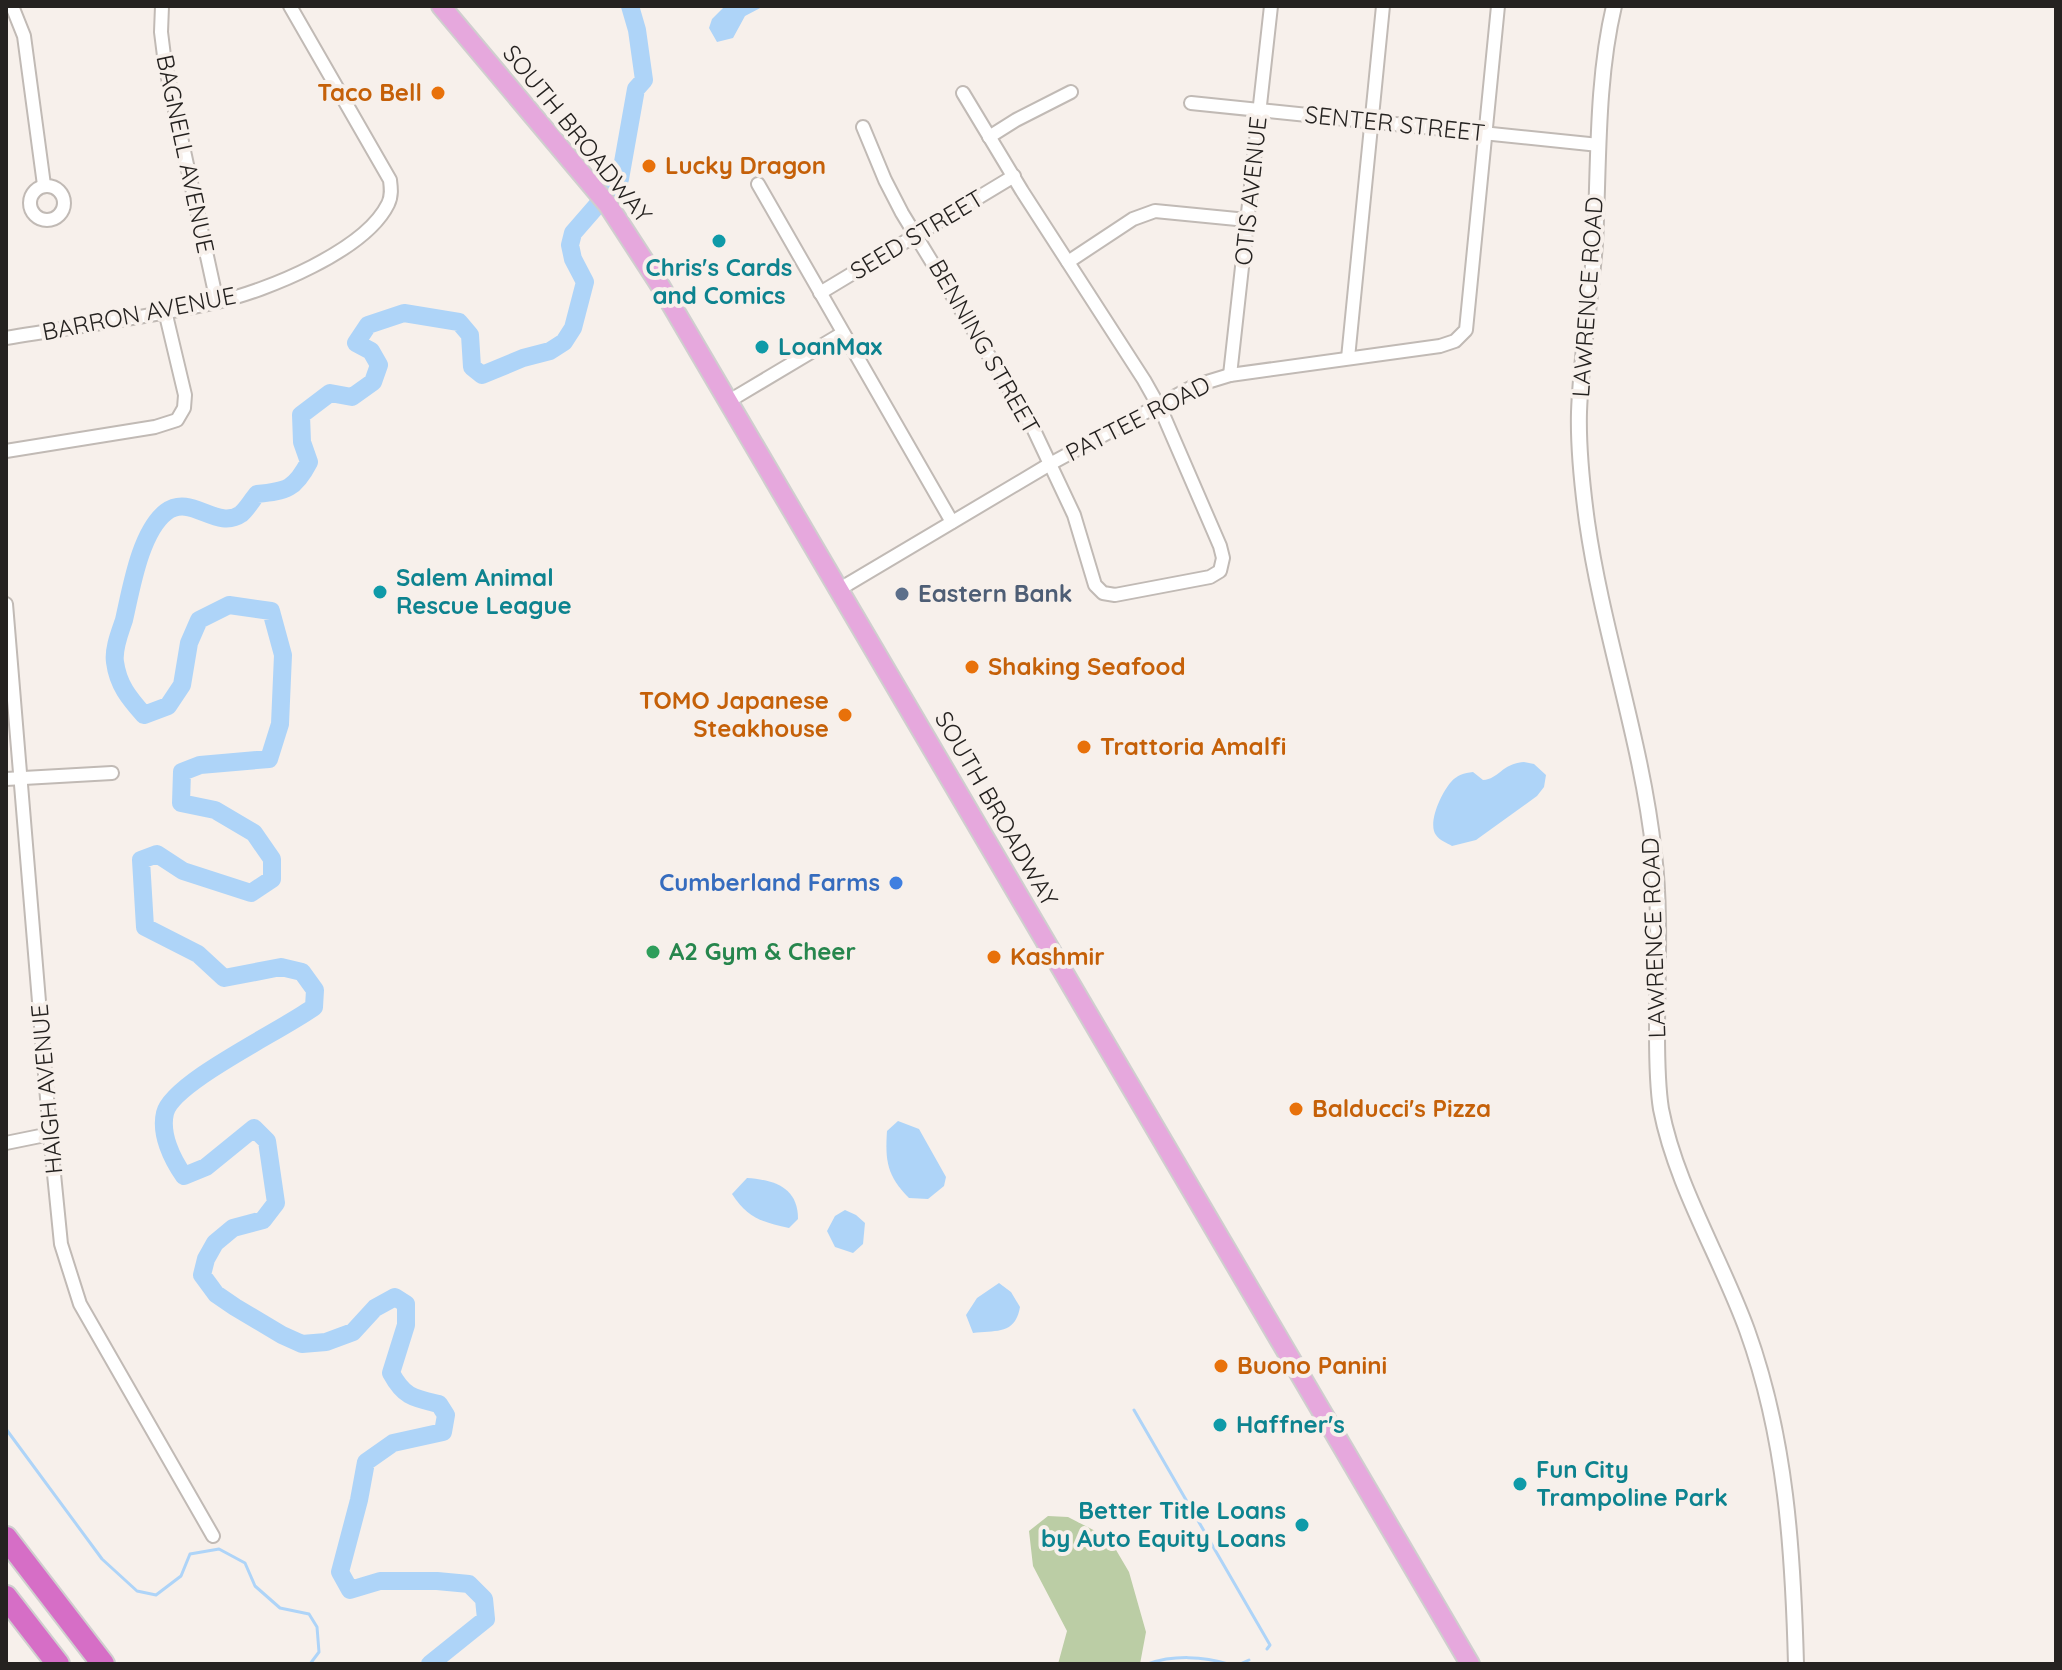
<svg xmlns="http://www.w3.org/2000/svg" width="2062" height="1670" font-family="Quicksand,sans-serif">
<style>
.green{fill:#bbcda5}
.water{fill:#aed4f8}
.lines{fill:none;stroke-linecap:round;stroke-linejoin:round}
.stream{stroke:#aed4f8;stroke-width:3}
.river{stroke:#aed4f8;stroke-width:18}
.minor-casing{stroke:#c1bab5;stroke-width:16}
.tertiary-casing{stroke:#c1bab5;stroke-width:18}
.primary-casing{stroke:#cfcece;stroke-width:22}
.motorway-casing{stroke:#cfcece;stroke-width:26}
.minor{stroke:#fff;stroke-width:12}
.tertiary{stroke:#fff;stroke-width:14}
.primary{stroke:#e6a8dd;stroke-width:18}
.motorway{stroke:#d66ec6;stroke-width:22}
.food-dot{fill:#e8710a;stroke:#f7f0eb;stroke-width:3}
.culture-dot{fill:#0f9aa8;stroke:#f7f0eb;stroke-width:3}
.service-dot{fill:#5c6f8a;stroke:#f7f0eb;stroke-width:3}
.shop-dot{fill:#3f7fe0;stroke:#f7f0eb;stroke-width:3}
.leisure-dot{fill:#2e9e5b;stroke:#f7f0eb;stroke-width:3}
.labels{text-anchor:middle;stroke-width:8;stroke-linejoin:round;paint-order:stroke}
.food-label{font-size:24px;font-weight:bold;fill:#c56008;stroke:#f7f0eb;text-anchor:start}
.street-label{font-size:24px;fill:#252220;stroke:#f7f0eb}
.culture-label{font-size:24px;font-weight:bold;fill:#0d838f;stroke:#f7f0eb;text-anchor:start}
.service-label{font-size:24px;font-weight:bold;fill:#4e5e75;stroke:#f7f0eb;text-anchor:start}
.shop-label{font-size:24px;font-weight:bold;fill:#366cbe;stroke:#f7f0eb;text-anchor:end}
.leisure-label{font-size:24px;font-weight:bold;fill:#27864d;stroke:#f7f0eb;text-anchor:start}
</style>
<rect width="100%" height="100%" fill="#f7f0eb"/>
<!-- green -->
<polygon class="green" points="1048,1516 1068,1517 1109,1538 1129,1572 1146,1632 1140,1664 1058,1664 1067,1631 1033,1566 1029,1531"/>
<!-- water -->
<g class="water">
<polygon points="725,6 764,6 745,16 733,38 717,42 709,28 712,19"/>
<path d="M1524 762 1534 764 1546 775 1544 787 1537 796 1476 840 1452 846C1447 843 1439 840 1436 835 1427 823 1442 792 1451 782 1457 775 1464 773 1473 772L1483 780C1499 779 1501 764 1524 762Z"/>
<path d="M898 1121 919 1129 946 1177 944 1186 928 1199 909 1198C887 1176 885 1161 887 1131Z"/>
<path d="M747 1178C774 1180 798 1187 798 1219L789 1228C761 1222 748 1218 732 1194Z"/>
<polygon points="845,1210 856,1215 865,1223 863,1244 853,1253 835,1247 827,1231 835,1216"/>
<path d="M999 1283 1011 1292 1020 1307C1015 1335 997 1330 973 1333L966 1315 977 1298Z"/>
</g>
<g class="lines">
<!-- stream -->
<g class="stream">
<polyline points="1134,1410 1270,1645 1267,1649"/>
<polyline points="6,1429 102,1559 137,1591 156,1595 181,1576 190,1554 219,1549 245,1563 255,1586 280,1608 309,1614 317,1627 319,1652 310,1664"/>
<path d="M1148 1664C1172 1655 1204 1656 1228 1664"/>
<polyline points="1240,1664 1249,1660"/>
</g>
<!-- river -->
<path class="river" d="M430 1664 486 1619 484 1599 469 1584 437 1581H380L350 1590 340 1572 359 1500 366 1462 393 1443 443 1432 446 1415 439 1404C413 1398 404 1397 391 1373L406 1325V1304L395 1297 375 1308 353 1332 326 1342 302 1344 282 1335 235 1307 216 1294 202 1275 206 1259 215 1243 233 1228 263 1220 276 1203 267 1141 254 1128 206 1167 184 1176C172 1159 160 1134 165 1113 172 1082 285 1029 314 1007L315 990 302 972 281 967 224 978 198 954 145 927 141 860 157 854 183 871 251 893 272 879V859L254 833 215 810 181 803 182 772 200 765 269 759 280 724 283 655 271 611 229 605 199 620 189 643 182 685 168 706 144 715C129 698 118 685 115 662 113 649 120 632 124 620 131 590 140 532 166 512 191 493 217 531 241 514 247 509 252 500 257 494 287 491 295 489 309 462L302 442 301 415 330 393 352 397 373 382 379 365 371 351 356 343 368 325 404 313 459 322 470 335 472 367 482 375 523 358 550 351 564 342 573 328 585 282 573 259 570 245 573 233 620 179 636 89 644 80 637 30 630 6"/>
<defs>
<g id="minor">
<polyline points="12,6 24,36 44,185"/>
<polyline points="162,6 161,32 165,64 217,302"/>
<polyline points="1191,103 1599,145"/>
<polyline points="863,127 885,180 902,213 1033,428 1074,515 1095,585 1103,593 1115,595 1210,577 1220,571 1223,558 1220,546 1162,412 1144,380 1022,191 963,93"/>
<polyline points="989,137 1016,120 1071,92"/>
<polyline points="758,184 952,522"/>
<circle cx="47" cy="203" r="17"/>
<polyline points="1068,262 1133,219 1155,211 1247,220"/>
<polyline points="820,293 1014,176"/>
<path d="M6 338C76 326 148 318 217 302 266 291 365 251 388 204 392 196 391 188 390 180L290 6"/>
<polyline points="1348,358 1383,6"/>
<polyline points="1230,375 1271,6"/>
<polyline points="729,401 843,333"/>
<polyline points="6,451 155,427 177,420 184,408 185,395 165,311"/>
<polyline points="838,590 1050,464 1194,386 1230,375 1440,346 1455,341 1466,330 1498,6"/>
<polyline points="6,604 50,1134 61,1244 80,1304 213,1536"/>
<polyline points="6,779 112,773"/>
<polyline points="6,1143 50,1134"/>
</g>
<path id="tertiary" d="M1614 6C1596 82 1599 165 1595 243 1591 299 1581 355 1579 412 1578 448 1582 485 1587 522 1603 634 1642 741 1654 854 1661 913 1657 973 1657 1032 1657 1057 1657 1084 1661 1109 1676 1186 1720 1256 1747 1330 1786 1438 1793 1550 1796 1664"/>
<polyline id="primary" points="441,6 608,205 658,282 1470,1664"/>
<g id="motorway">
<polyline points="6,1538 103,1664"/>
<polyline points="6,1597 58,1664"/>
</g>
</defs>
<!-- minor casing -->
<use href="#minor" class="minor-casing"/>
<!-- tertiary casing -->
<use href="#tertiary" class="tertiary-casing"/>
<!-- primary casing -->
<use href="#primary" class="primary-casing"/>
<!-- motorway casing -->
<use href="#motorway" class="motorway-casing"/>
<!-- minor -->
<use href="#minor" class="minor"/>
<!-- tertiary -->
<use href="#tertiary" class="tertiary"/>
<!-- primary -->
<use href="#primary" class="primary"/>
<!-- motorway -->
<use href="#motorway" class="motorway"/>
</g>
<!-- markers -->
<g class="food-dot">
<circle cx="438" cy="93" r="8"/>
<circle cx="649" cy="166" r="8"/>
<circle cx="972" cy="667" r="8"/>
<circle cx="845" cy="715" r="8"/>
<circle cx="1084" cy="747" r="8"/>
<circle cx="994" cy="957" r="8"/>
<circle cx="1296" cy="1109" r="8"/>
<circle cx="1221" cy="1366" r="8"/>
</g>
<g class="culture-dot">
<circle cx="719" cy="241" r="8"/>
<circle cx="762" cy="347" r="8"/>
<circle cx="380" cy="592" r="8"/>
<circle cx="1220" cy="1425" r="8"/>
<circle cx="1520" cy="1484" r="8"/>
<circle cx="1302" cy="1525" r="8"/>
</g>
<circle class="service-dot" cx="902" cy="594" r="8"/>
<circle class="shop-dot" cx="896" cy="883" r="8"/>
<circle class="leisure-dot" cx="653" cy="952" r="8"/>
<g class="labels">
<!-- food labels -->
<g class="food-label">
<text x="422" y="101" text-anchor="end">Taco Bell</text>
<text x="665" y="174">Lucky Dragon</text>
<text x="988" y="675">Shaking Seafood</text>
<text x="829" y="709" text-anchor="end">TOMO Japanese<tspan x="829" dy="28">Steakhouse</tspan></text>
<text x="1100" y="755">Trattoria Amalfi</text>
<text x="1010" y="965">Kashmir</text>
<text x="1312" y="1117">Balducci's Pizza</text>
<text x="1237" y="1374">Buono Panini</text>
</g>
<!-- street labels -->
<g class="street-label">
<text transform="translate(1395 124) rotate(6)" y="8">SENTER STREET</text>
<text transform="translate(577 134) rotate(51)" y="8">SOUTH BROADWAY</text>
<text transform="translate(185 154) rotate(78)" y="8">BAGNELL AVENUE</text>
<text transform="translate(1251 191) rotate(-84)" y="8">OTIS AVENUE</text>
<text transform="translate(917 235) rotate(-31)" y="8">SEED STREET</text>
<text transform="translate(1588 297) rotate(-86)" y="8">LAWRENCE ROAD</text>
<text transform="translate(139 314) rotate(-11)" y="8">BARRON AVENUE</text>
<text transform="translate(984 347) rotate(60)" y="8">BENNING STREET</text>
<text transform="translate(1138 419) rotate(-27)" y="8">PATTEE ROAD</text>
<text transform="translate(996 809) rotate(60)" y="8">SOUTH BROADWAY</text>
<text transform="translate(1654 938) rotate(-92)" y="8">LAWRENCE ROAD</text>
<text transform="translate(47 1089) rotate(-95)" y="8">HAIGH AVENUE</text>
</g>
<!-- culture labels -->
<g class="culture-label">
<text x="719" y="276" text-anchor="middle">Chris's Cards<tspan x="719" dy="28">and Comics</tspan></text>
<text x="778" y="355">LoanMax</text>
<text x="396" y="586">Salem Animal<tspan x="396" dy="28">Rescue League</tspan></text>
<text x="1236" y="1433">Haffner's</text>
<text x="1536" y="1478">Fun City<tspan x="1536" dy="28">Trampoline Park</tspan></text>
<text x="1286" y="1519" text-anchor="end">Better Title Loans<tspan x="1286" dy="28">by Auto Equity Loans</tspan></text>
</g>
<!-- service labels -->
<g class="service-label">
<text x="918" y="602">Eastern Bank</text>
</g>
<!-- shop labels -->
<g class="shop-label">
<text x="880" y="891">Cumberland Farms</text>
</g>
<!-- leisure labels -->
<g class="leisure-label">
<text x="669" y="960">A2 Gym &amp; Cheer</text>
</g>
</g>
<!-- border -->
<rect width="2062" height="1670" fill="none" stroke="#252220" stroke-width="16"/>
</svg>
